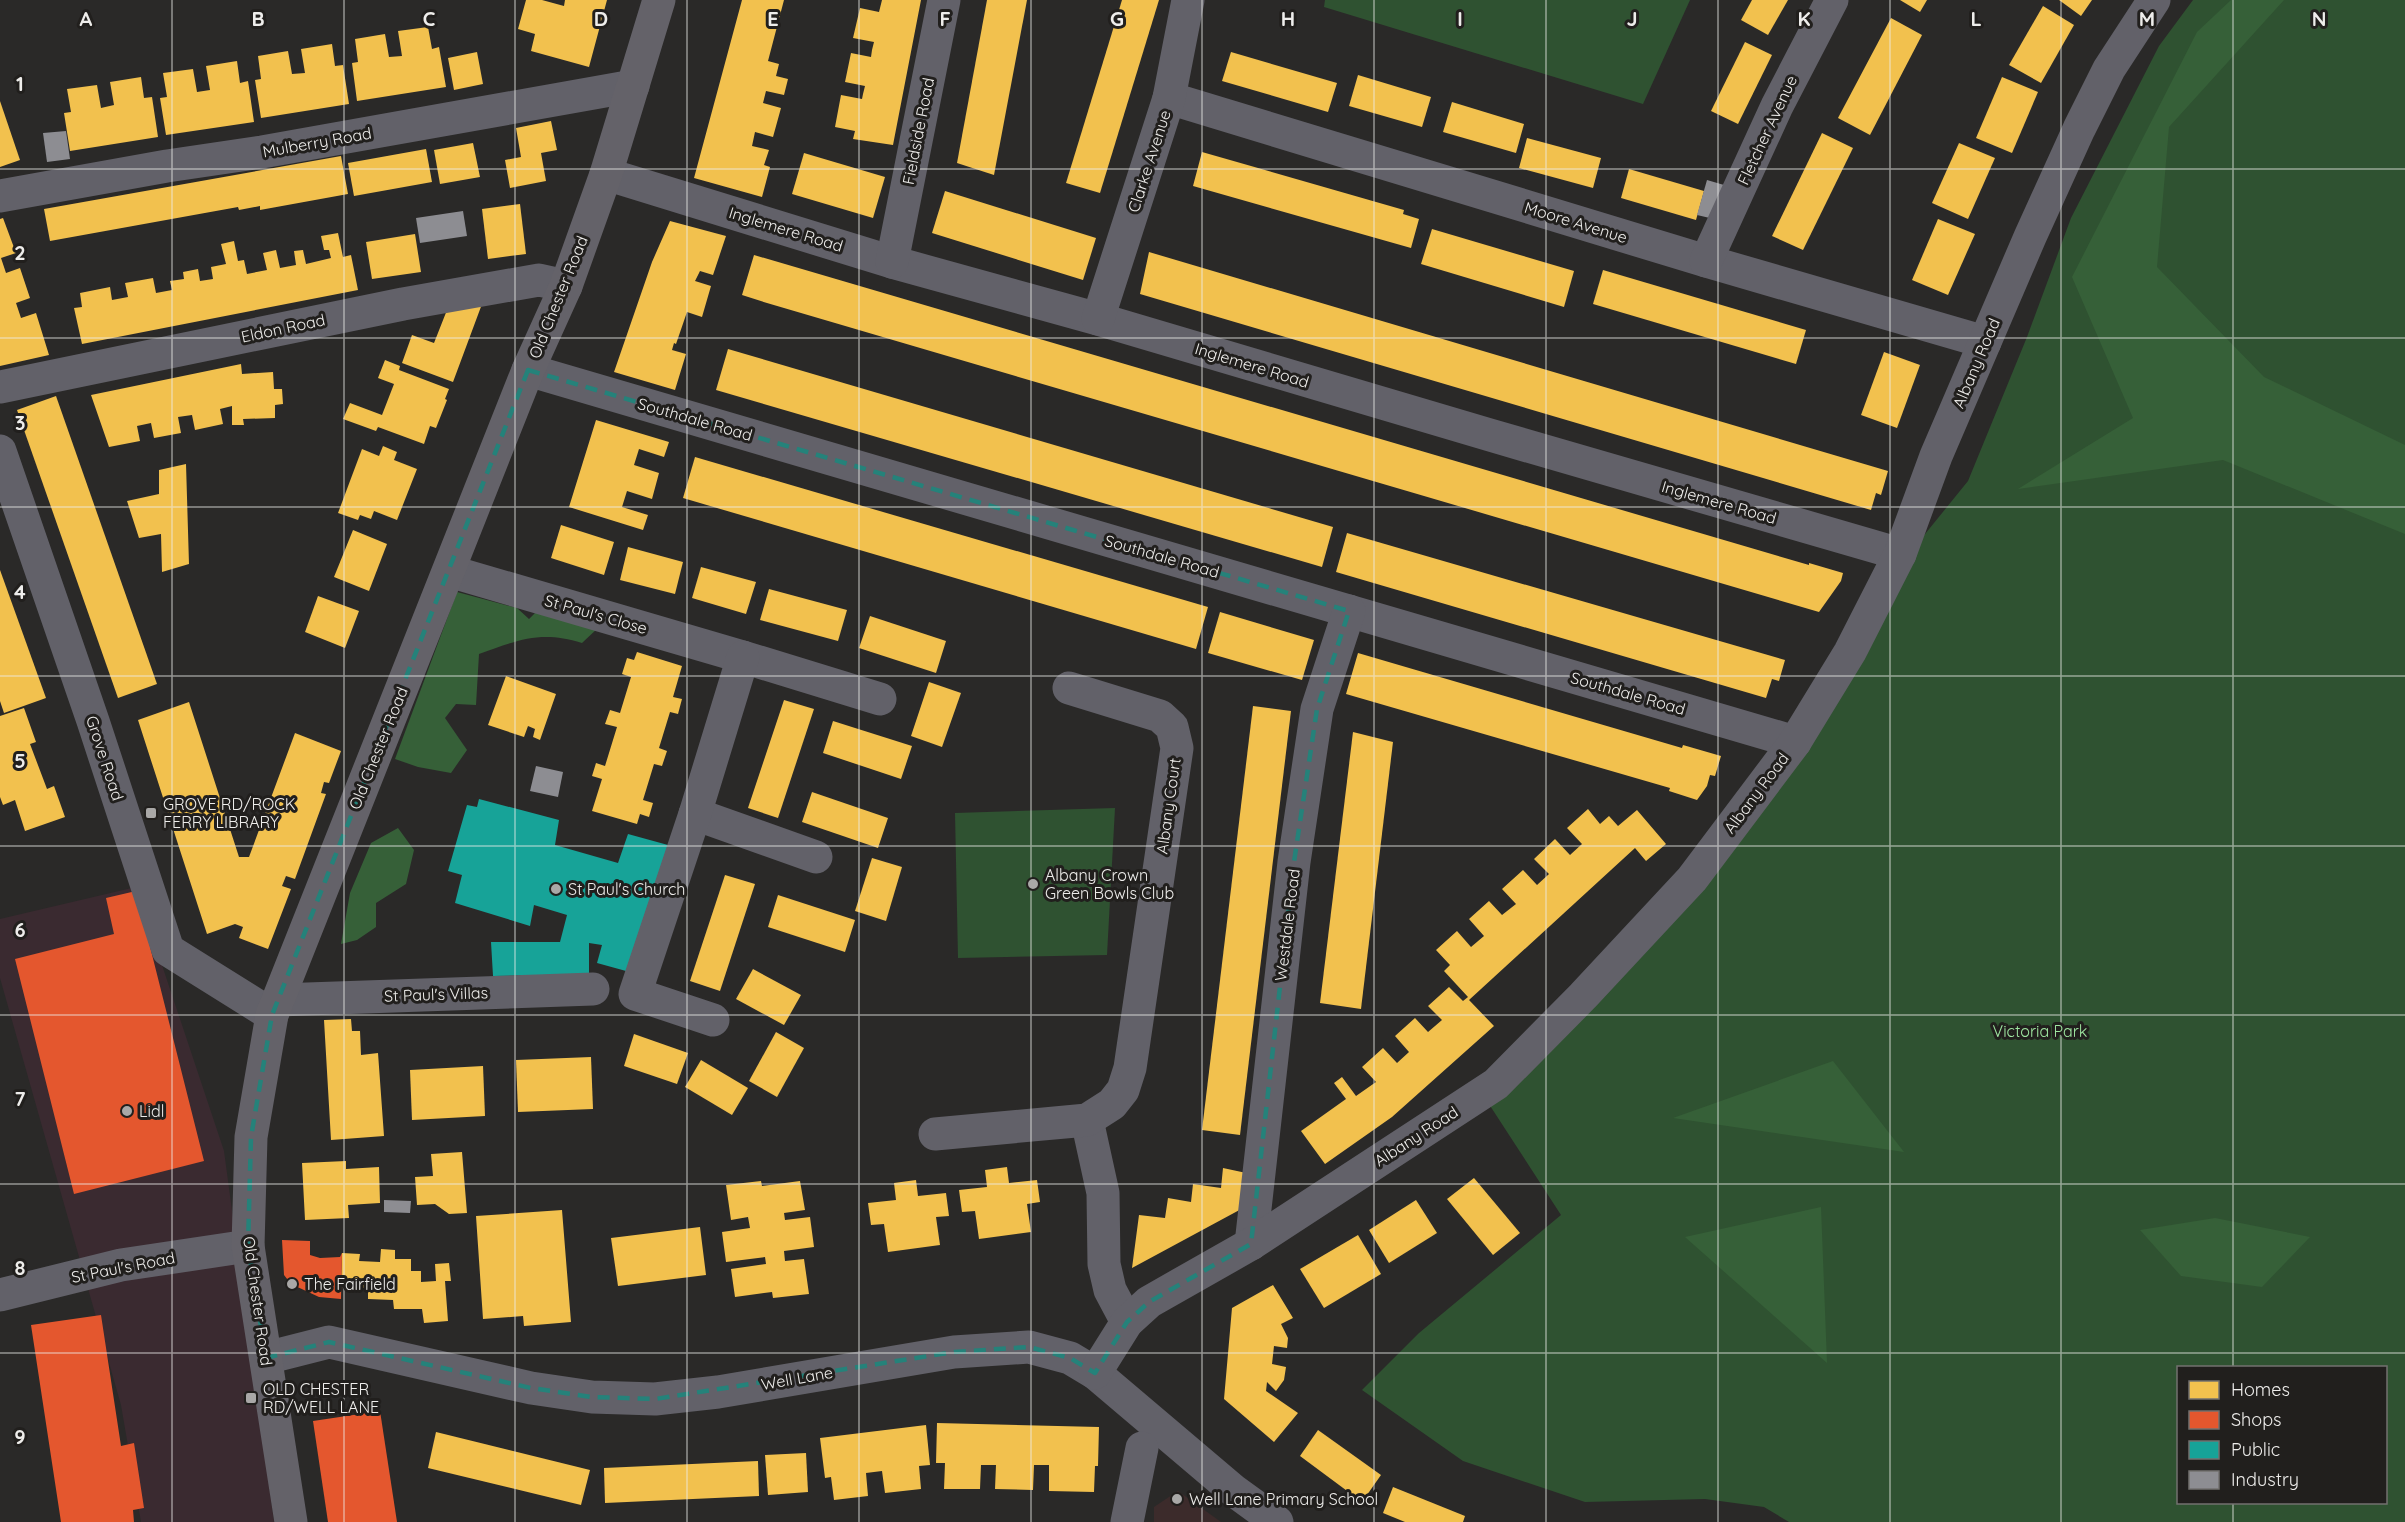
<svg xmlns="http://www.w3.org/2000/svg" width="2405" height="1522" font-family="Quicksand,sans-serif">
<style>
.commercial{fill:#3a2a30}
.education{fill:#3c2b2b}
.green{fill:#2f5231;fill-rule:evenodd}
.forest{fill:#366038}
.homes{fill:#f2c14e}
.shops{fill:#e4572e}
.public{fill:#17a398}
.industry{fill:#8d8d92}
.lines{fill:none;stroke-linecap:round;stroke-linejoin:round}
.minor{stroke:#626169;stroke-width:33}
.major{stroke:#646269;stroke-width:33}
.marked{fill:none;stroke:#25827a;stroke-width:4.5;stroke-dasharray:12 8;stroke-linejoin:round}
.grid{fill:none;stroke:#eeedeb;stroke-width:1.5;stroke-opacity:0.55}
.poi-dot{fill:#a9a8a7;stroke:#211f1d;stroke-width:2}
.labels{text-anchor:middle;stroke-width:6;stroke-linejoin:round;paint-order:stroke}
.street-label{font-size:16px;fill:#eeedeb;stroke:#211f1d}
.poi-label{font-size:16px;fill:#eeedeb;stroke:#211f1d;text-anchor:start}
.park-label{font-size:16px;fill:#9fe7a1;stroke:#211f1d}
.grid-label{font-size:20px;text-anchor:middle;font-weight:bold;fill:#eeedeb;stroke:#211f1d;stroke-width:6;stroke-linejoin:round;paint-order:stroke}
</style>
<rect width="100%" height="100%" fill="#2a2928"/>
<!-- commercial -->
<polygon class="commercial" points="136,887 224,1151 274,1522 141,1522 121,1405 0,978 0,919"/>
<!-- education -->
<polygon class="education" points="1178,1491 1221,1522 1154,1522 1154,1507"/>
<!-- green -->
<g class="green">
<polygon points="1325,0 1690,0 1643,104 1324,7"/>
<path d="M2193 0H2405V1522H1789L1764 1507 1705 1499 1585 1502 1463 1461 1362 1390 1419 1333 1561 1215 1485 1098 1695 882 1904 560 1968 481 2027 337 2071 218 2159 46ZM2178 1368H2386V1502H2178Z"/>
<polygon points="1115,808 1107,955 958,958 955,813"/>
</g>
<!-- forest -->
<g class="forest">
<polygon points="2231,0 2284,0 2169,127 2157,267 2264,377 2405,445 2405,534 2223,460 2018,489 2133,418 2072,277 2197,32"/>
<path d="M457 592 517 608 529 619 539 609 599 627 582 643C541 630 518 640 479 654L476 705 456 704 445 718 467 750 451 773 418 767 395 759Z"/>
<polygon points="398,828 414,850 406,884 376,903 376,927 357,940 341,944 350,893 371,843"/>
<polygon points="1833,1061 1904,1152 1673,1118"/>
<polygon points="1821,1207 1827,1363 1685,1237"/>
<polygon points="2215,1218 2310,1237 2262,1287 2181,1276 2140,1230"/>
</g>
<!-- homes -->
<g class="homes">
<polygon points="526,0 542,0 564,6 565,0 607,0 589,67 531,51 535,34 518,29"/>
<polygon points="742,0 784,0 768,61 779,64 776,76 788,79 784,95 766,91 763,103 781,108 773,137 755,132 752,146 769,150 764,165 770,167 762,197 694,178"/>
<polygon points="882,0 921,0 893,145 853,139 855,131 835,127 841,95 862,99 863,94 865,86 845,82 851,53 871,57 872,50 874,42 853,38 860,8 879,12"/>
<polygon points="987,0 1027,0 994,175 957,163"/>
<polygon points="1122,0 1159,0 1100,193 1066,183"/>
<polygon points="1752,0 1788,0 1768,35 1741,20"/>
<polygon points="1900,0 1927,0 1920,12"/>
<polygon points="2059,0 2092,0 2081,16"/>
<polygon points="2043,6 2074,25 2041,83 2009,65"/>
<polygon points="1891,18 1922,35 1870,135 1838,118"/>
<polygon points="428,27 432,49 439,47 446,87 357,101 352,63 358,62 355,39 385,34 389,57 402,56 398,31"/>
<polygon points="1745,42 1772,55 1738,124 1711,111"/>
<polygon points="332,44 335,66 343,65 349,104 261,118 255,80 261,79 258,56 288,51 292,74 305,73 301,49"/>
<polygon points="477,52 483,84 454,90 448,58"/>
<polygon points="1231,52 1337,83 1328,112 1222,81"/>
<polygon points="237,61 240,83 248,81 254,122 166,135 160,98 167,97 163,73 193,69 197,92 210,90 206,66"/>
<polygon points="1358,75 1431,97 1422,127 1349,106"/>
<polygon points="141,77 144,98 152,97 158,137 70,151 64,113 71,112 67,89 97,85 101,108 114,105 110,82"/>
<polygon points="2002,77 2038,92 2012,153 1976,138"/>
<polygon points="0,101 20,160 0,167"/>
<polygon points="1452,102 1524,124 1516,153 1443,132"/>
<polygon points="551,121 557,150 541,153 546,181 510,188 505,160 521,157 516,128"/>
<polygon points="1822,133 1853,148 1803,250 1772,236"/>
<polygon points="1527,138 1601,158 1593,188 1519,168"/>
<polygon points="473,143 480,177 440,184 434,150"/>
<polygon points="1959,143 1995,158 1968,219 1932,203"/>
<polygon points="426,149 432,182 354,196 348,163"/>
<polygon points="1202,152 1404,210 1403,214 1419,219 1411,248 1193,186"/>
<polygon points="804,153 885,177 873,218 792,194"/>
<polygon points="341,156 348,194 260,210 260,206 239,210 238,207 50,241 44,209"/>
<polygon points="1629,169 1704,191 1696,220 1621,198"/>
<polygon points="945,191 1096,238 1083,280 932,233"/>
<polygon points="520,204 526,254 488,259 482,209"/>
<polygon points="3,218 16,253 1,258 6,273 20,268 30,298 16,303 21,318 36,313 49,355 0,366 0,219"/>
<polygon points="1938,219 1975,234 1948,295 1912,280"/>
<polygon points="670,221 726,236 713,275 700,271 695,281 711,286 702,317 687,312 676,344 674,343 672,350 686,354 675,390 614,372 652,262"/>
<polygon points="1432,229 1574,271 1564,307 1421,264"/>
<polygon points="338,233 343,257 351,255 358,290 82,344 74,308 82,307 80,293 110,287 112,300 128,297 125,283 153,278 156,293 172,290 170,281 184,279 183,272 198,269 200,281 213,279 211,267 226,264 221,244 234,241 238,261 244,260 247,274 267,270 263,253 276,250 280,268 296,265 294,251 303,250 306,264 331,258 329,250 324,250 321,236"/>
<polygon points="415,234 421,272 372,279 366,242"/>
<polygon points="1149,252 1888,471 1881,495 1876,493 1871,510 1140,294"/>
<polygon points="754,255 1809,565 1809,563 1843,573 1841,581 1819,612 767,303 742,295"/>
<polygon points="1603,270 1806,330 1796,364 1593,304"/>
<polygon points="482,304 453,382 402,363 412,335 434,343 447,310"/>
<polygon points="728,349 1333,527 1322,567 716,390"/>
<polygon points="1884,352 1920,365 1897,428 1861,415"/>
<polygon points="385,360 400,366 399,370 449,389 445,399 447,400 436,428 430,426 424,444 378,427 376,431 343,419 350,403 382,415 394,384 378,378"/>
<polygon points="241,364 242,374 273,372 274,389 282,389 283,404 275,405 275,418 243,419 244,425 232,425 232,406 220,409 223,424 195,430 192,415 178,417 181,433 154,438 151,423 137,426 140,441 109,447 91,395"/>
<polygon points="56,396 157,684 118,698 17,410"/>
<polygon points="596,420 669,442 664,457 639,449 634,465 659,473 652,499 627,491 622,507 648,515 643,530 569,507"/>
<polygon points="383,446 397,452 394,460 417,469 397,520 374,511 371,519 360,515 358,520 338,513 362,449 379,456"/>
<polygon points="695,457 1208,607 1196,649 683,498"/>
<polygon points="186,464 189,564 162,572 161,534 139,538 127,501 159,494 159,470"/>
<polygon points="561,525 614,542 604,575 551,558"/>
<polygon points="353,530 387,544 369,591 334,577"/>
<polygon points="1347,533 1785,660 1779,681 1772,679 1766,698 1336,572"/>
<polygon points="628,547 683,562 675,594 620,580"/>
<polygon points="701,567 756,582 746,614 692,598"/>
<polygon points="0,570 46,698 4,713 0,701"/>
<polygon points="769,589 847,610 838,641 760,620"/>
<polygon points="318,596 359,611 345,648 305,632"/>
<polygon points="1220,612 1314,640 1302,680 1208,653"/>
<polygon points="870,616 946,641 936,673 859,648"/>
<polygon points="637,652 682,666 673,697 682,699 678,714 670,712 659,748 667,751 662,766 654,764 643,800 653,803 649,817 640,814 637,824 592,811 602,779 592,776 596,763 605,766 617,727 605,724 610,710 620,713 631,677 622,674 627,658 634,660"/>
<polygon points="1358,653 1682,748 1683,745 1721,756 1715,776 1710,775 1707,786 1697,800 1669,791 1670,788 1346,694"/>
<polygon points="506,676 556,694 540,740 533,737 535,729 528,726 524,737 488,725"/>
<polygon points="929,682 961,693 942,747 911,736"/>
<polygon points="784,700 814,709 778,818 748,808"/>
<polygon points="189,702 239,857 249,857 295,733 341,751 329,783 324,782 321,793 326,794 295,879 286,876 282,886 291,889 268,949 239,938 243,927 235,924 207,934 138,720"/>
<polygon points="1253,706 1291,711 1240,1135 1202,1130"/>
<polygon points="24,708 36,742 30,744 47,789 54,786 65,817 25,831 15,800 3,805 0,797 0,716"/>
<polygon points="833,721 912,746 901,779 823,753"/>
<polygon points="1353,732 1393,742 1361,1009 1320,1003"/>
<polygon points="812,792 888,818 878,848 802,822"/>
<polygon points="1588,809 1600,824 1609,816 1618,826 1637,810 1666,844 1646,861 1635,848 1469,1000 1494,1026 1392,1117 1325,1164 1301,1131 1346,1099 1334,1083 1342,1077 1356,1096 1376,1082 1362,1067 1383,1048 1397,1063 1409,1052 1395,1036 1415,1018 1428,1032 1442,1020 1428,1006 1449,987 1463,1001 1468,997 1444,971 1450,965 1436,950 1457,931 1471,947 1484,936 1469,919 1489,901 1502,915 1516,904 1502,889 1523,870 1537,885 1549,874 1534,859 1555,839 1570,855 1582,844 1567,828"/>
<polygon points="872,858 902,867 886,921 855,911"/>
<polygon points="725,875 755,884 720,991 690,981"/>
<polygon points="778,895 855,920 845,952 768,927"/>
<polygon points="753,969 801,995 784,1025 736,999"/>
<polygon points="351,1019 352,1031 360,1031 361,1055 378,1053 384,1136 331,1140 324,1020"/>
<polygon points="776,1032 804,1048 777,1097 749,1081"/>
<polygon points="634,1034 688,1053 677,1084 624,1066"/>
<polygon points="591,1057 593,1109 518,1112 516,1060"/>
<polygon points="701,1060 748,1088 732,1115 685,1087"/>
<polygon points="483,1066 485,1116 412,1120 410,1070"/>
<polygon points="462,1152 467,1213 449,1214 435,1204 417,1205 415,1177 433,1176 431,1154"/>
<polygon points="346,1161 346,1169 379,1167 380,1203 348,1205 349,1218 305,1220 302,1163"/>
<polygon points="1007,1167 1009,1183 1037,1180 1040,1202 1027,1204 1031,1232 979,1239 975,1211 962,1212 959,1190 987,1187 985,1170"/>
<polygon points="1223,1168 1251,1174 1245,1207 1132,1268 1139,1215 1165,1218 1168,1198 1191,1202 1193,1184 1221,1188"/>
<polygon points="1474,1178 1520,1233 1493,1255 1447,1199"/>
<polygon points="916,1180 918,1196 946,1193 949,1216 936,1217 940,1245 888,1252 884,1224 871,1225 868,1203 896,1200 894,1183"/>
<polygon points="761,1181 762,1186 800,1181 805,1210 784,1213 785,1220 810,1217 814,1247 784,1251 785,1261 804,1259 809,1294 773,1298 772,1292 735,1297 731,1269 766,1264 765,1257 726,1262 722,1232 750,1228 748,1217 731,1220 726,1185"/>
<polygon points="1416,1200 1437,1233 1389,1263 1369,1230"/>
<polygon points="562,1210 571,1322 524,1326 523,1316 483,1319 476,1216"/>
<polygon points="700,1227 706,1275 618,1286 611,1238"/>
<polygon points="1358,1235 1381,1274 1324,1308 1300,1269"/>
<polygon points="381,1249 395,1250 395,1259 411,1259 411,1271 421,1271 421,1282 436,1281 435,1264 449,1263 451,1281 445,1281 448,1321 424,1323 422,1309 394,1309 393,1300 368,1299 368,1288 341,1287 342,1253 360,1254 359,1261 380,1262"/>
<polygon points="1273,1285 1293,1318 1281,1324 1288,1338 1287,1348 1274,1346 1272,1364 1286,1367 1284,1380 1276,1391 1267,1382 1266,1391 1298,1413 1274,1442 1224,1399 1232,1308"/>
<polygon points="937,1423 1099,1427 1098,1466 1095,1466 1094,1492 1049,1491 1049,1465 1034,1465 1033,1490 995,1489 996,1465 981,1465 980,1489 944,1489 945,1463 936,1463"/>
<polygon points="926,1425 930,1465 919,1466 921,1489 885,1493 882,1471 866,1473 868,1496 834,1500 831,1477 825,1478 820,1438"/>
<polygon points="1318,1430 1381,1475 1362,1502 1300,1456"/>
<polygon points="436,1432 590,1470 581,1505 428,1468"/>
<polygon points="806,1453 808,1492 768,1495 765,1455"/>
<polygon points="758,1461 759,1496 605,1503 604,1468"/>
<polygon points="1393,1487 1465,1516 1463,1522 1405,1522 1383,1513"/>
</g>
<!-- shops -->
<g class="shops">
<polygon points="136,891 204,1161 74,1194 15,959 114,934 106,898"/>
<polygon points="282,1240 310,1241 310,1255 320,1258 340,1257 342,1253 341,1299 319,1297 291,1284 284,1275"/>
<polygon points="101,1315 121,1446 134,1443 144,1508 133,1510 134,1522 61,1522 31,1325"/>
<polygon points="380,1411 397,1522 328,1522 313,1421"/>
</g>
<!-- public -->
<polygon class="public" points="479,799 559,820 555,845 618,863 628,834 668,845 626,971 597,963 602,945 589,943 589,974 493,976 491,942 560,942 567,915 534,905 530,926 455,903 462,875 448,871 467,805 477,807"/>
<!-- industry -->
<g class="industry">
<polygon points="66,131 70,159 47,162 43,133"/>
<polygon points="1707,180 1724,185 1714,219 1697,215"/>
<polygon points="463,211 467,236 420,243 416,218"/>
<polygon points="536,766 563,772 558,797 530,791"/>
<polygon points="384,1200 411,1201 410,1213 384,1212"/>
</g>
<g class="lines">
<!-- minor -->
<g class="minor">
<polyline points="1169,98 1706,261 1985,342"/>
<polyline points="606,174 892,262 1098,319 1490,435 1900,554"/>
<polyline points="0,196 167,166 262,152 633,86"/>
<polyline points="1706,261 1777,106 1832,0"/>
<polyline points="892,262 944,0"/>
<polyline points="1098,319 1169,98 1188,0"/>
<polyline points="528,370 1795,742"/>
<polyline points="0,387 403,304 539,280 566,286"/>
<polyline points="0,451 93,721 168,950 272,1015"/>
<polyline points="449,571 743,657 880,699"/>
<polyline points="695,814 816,857"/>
<polyline points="278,1000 593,989"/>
<polyline points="713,1020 635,994 695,814 743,657"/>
<polyline points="1087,1120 1103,1193 1104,1264 1110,1290 1127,1322"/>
<polyline points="935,1134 1087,1120 1112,1104 1123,1090 1130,1068 1177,748 1172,727 1160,716 1069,688"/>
<polyline points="1251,1244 1294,862 1317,709 1349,611"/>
<polyline points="0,1295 121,1265 248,1246"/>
<polyline points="266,1358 329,1342 531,1388 592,1397 655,1399 718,1392 954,1352 1029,1347 1070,1358 1095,1373 1233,1490 1277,1522"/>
<polyline points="1095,1373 1127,1322 1149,1302 1251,1244 1496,1084 1583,996 1692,879 1795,742 1850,652 1900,554 1936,456 2030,237 2079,129 2109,69 2154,0"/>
<polyline points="1127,1522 1142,1448"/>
</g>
<!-- major -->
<polyline class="major" points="291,1522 248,1246 251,1137 272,1015 528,370 566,286 606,174 659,0"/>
</g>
<!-- marked area -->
<path class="marked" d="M528 370 1349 611 1317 709 1294 862 1251 1244 1149 1302 1127 1322 1095 1373 1070 1358 1029 1347 954 1352 655 1399 592 1397 531 1388 329 1342 266 1358 248 1246 251 1137 272 1015Z"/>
<!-- grid -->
<path class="grid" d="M172 0V1522M344 0V1522M515 0V1522M687 0V1522M859 0V1522M1031 0V1522M1202 0V1522M1374 0V1522M1546 0V1522M1718 0V1522M1890 0V1522M2061 0V1522M2233 0V1368M0 169H2405M0 338H2405M0 507H2405M0 676H2405M0 846H2405M0 1015H2405M0 1184H2405M0 1353H2405M2233 1502V1522"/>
<!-- markers -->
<g class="poi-dot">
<rect x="145" y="807" width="12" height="12" rx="3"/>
<circle cx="1033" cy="884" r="6"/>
<circle cx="556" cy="889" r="6"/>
<circle cx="127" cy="1111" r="6"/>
<circle cx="292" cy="1284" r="6"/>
<rect x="245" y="1392" width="12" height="12" rx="3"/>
<circle cx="1177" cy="1499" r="6"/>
</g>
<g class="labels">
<!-- street labels -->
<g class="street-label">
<text transform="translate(1767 130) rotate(-65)" y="6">Fletcher Avenue</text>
<text transform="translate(918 131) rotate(-79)" y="6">Fieldside Road</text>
<text transform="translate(317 142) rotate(-10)" y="6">Mulberry Road</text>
<text transform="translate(1149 161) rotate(-72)" y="6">Clarke Avenue</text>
<text transform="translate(1576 222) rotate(17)" y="6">Moore Avenue</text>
<text transform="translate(786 229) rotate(17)" y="6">Inglemere Road</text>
<text transform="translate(558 297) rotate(-68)" y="6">Old Chester Road</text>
<text transform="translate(283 328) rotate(-12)" y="6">Eldon Road</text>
<text transform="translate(1976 363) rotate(-67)" y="6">Albany Road</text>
<text transform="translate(1252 365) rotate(17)" y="6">Inglemere Road</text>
<text transform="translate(695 419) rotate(16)" y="6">Southdale Road</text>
<text transform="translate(1719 502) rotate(16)" y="6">Inglemere Road</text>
<text transform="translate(1162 556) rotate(16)" y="6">Southdale Road</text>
<text transform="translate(596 614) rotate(16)" y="6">St Paul's Close</text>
<text transform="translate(1628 693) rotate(16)" y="6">Southdale Road</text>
<text transform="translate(378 748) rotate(-68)" y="6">Old Chester Road</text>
<text transform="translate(105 758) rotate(72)" y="6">Grove Road</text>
<text transform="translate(1756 793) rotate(-53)" y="6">Albany Road</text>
<text transform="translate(1168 806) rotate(-82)" y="6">Albany Court</text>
<text transform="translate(1287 925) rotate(-83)" y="6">Westdale Road</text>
<text transform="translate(436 994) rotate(-2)" y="6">St Paul's Villas</text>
<text transform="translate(1416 1136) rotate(-33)" y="6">Albany Road</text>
<text transform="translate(123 1267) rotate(-11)" y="6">St Paul's Road</text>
<text transform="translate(258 1301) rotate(82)" y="6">Old Chester Road</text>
<text transform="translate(797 1378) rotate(-10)" y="6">Well Lane</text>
</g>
<!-- poi labels -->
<g class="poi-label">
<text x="163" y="810">GROVE RD/ROCK<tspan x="163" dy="18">FERRY LIBRARY</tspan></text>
<text x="1045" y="881">Albany Crown<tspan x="1045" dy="18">Green Bowls Club</tspan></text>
<text x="568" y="895">St Paul's Church</text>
<text x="139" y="1117">Lidl</text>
<text x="304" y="1290">The Fairfield</text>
<text x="263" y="1395">OLD CHESTER<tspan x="263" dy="18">RD/WELL LANE</tspan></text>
<text x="1189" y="1505">Well Lane Primary School</text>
</g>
<!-- park labels -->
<g class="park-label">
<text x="2040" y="1037">Victoria Park</text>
</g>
</g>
<g class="grid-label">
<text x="86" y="26">A</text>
<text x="258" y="26">B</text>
<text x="429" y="26">C</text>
<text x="601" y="26">D</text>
<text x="773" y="26">E</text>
<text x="945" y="26">F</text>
<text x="1117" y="26">G</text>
<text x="1288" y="26">H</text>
<text x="1460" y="26">I</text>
<text x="1632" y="26">J</text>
<text x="1804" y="26">K</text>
<text x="1976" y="26">L</text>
<text x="2147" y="26">M</text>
<text x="2319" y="26">N</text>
<text x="20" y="91">1</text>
<text x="20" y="260">2</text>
<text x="20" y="430">3</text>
<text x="20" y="599">4</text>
<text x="20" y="768">5</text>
<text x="20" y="937">6</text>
<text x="20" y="1106">7</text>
<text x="20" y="1275">8</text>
<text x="20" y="1444">9</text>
</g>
<!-- legend -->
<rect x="2177" y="1366" width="210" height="138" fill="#211f1d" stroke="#73716f" stroke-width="1.5"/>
<rect x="2189" y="1381" width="30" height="18" fill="#f2c14e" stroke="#73716f" stroke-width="1.5"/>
<text x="2231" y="1396" font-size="18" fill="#eeedeb">Homes</text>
<rect x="2189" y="1411" width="30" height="18" fill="#e4572e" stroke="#73716f" stroke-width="1.5"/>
<text x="2231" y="1426" font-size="18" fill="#eeedeb">Shops</text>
<rect x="2189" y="1441" width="30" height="18" fill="#17a398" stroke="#73716f" stroke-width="1.5"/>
<text x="2231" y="1456" font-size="18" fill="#eeedeb">Public</text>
<rect x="2189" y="1471" width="30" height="18" fill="#8d8d92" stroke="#73716f" stroke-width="1.5"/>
<text x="2231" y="1486" font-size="18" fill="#eeedeb">Industry</text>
</svg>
